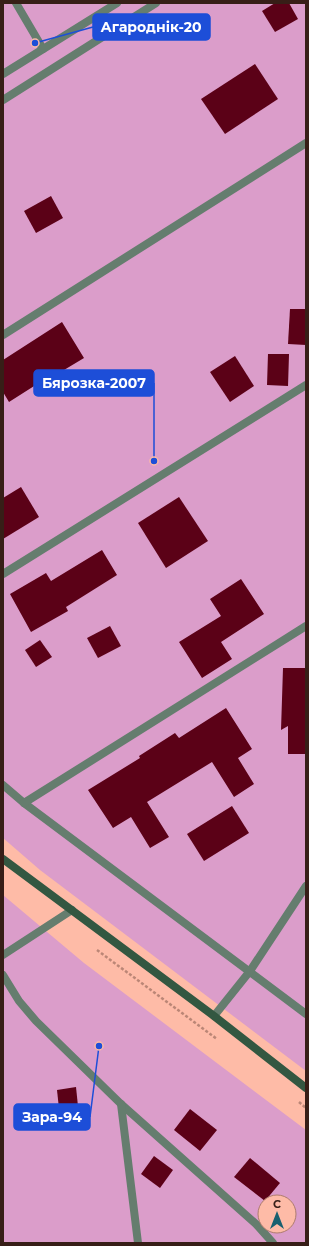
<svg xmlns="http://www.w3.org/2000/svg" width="309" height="1246" font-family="Montserrat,sans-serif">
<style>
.green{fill:#db9dca;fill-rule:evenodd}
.building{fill:#5b0117}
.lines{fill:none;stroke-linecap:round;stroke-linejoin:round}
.path{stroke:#bb8676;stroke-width:2.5;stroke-dasharray:3 2;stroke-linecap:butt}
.lane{stroke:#657d6e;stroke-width:8}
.secondary{stroke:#335741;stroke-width:8}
.leader{fill:none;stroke:#1d4ed8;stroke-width:1.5}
.callout-dot{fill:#1d4ed8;stroke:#febba7;stroke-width:1.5}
.callout{fill:#1d4ed8;stroke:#1d4ed8;stroke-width:1.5}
.callout-label{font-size:14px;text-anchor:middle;font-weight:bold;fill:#fff}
</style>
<rect width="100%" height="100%" fill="#febba7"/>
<!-- green -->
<g class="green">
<polygon points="3,3 306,3 306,1071 40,870 3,838"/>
<path d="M3 895 84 963 306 1130V1243H3ZM265 1202H289V1226H265Z"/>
</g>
<!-- building -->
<g class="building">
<polygon points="275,3 289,3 298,19 275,32 262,11"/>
<polygon points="255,64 278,99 225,134 201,99"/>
<polygon points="51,196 63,218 36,233 24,211"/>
<polygon points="290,309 306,309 306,345 288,344"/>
<polygon points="62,322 84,358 54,376 53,374 9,402 3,392 3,360"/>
<polygon points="268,354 289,354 288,386 267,385"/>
<polygon points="235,356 254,386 230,402 210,372"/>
<polygon points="21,487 39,517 3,539 3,498"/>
<polygon points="179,497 208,541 166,568 138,523"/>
<polygon points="102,550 117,575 66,607 68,611 31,632 10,594 46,573 51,581"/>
<polygon points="241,579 264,614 221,642 232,659 202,678 179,642 221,616 210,599"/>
<polygon points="110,626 121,646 98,658 87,638"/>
<polygon points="40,640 52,657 36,667 25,650"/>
<polygon points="283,668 306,668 306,754 288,754 288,726 281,730"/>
<polygon points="226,708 252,749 238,758 254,784 234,797 212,762 147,802 169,837 150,848 131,817 113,828 88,790 140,758 139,756 175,733 179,738"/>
<polygon points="232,806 249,833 204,861 187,834"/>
<polygon points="76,1087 79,1116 60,1118 57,1090"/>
<polygon points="190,1109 217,1130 200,1151 174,1130"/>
<polygon points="154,1156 173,1170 160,1188 141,1174"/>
<polygon points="250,1158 280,1183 265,1201 234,1177"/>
</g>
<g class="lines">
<!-- path -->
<g class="path">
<polyline points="97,950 217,1039"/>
<polyline points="299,1102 306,1108"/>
</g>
<!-- lane -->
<g class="lane">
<polyline points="16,3 43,49"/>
<polyline points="3,74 117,3"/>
<polyline points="3,100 156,3"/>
<polyline points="3,335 306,143"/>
<polyline points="3,574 306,385"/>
<polyline points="3,785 24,803 306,1014"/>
<polyline points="24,803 306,626"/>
<polyline points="3,955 72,910"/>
<polyline points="3,975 19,1001 36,1021 121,1104 256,1224 273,1243"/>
<polyline points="214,1016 250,971 306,886"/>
<polyline points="121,1104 138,1243"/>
</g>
<!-- secondary -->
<polyline class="secondary" points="3,859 214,1016 306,1088"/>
</g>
<!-- callouts -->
<path class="leader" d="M35 43L93 27M154 461L154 383M99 1046L90 1117"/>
<g class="callout-dot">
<circle cx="35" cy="43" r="4"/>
<circle cx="154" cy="461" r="4"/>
<circle cx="99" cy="1046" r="4"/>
</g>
<g class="callout">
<rect x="93" y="14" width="117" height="26" rx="4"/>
<rect x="34" y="370" width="120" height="26" rx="4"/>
<rect x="14" y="1104" width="76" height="26" rx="4"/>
</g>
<g class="callout-label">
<text x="151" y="32">Агароднік-20</text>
<text x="94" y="388">Бярозка-2007</text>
<text x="52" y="1122">Зара-94</text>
</g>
<!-- border -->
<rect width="309" height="1246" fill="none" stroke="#371e17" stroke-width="8"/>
<!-- north arrow -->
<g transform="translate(277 1214)"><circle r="19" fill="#febba7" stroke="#ae7c6d"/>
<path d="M0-3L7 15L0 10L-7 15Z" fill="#196070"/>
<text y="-6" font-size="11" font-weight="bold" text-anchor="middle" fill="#371e17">С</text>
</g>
</svg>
